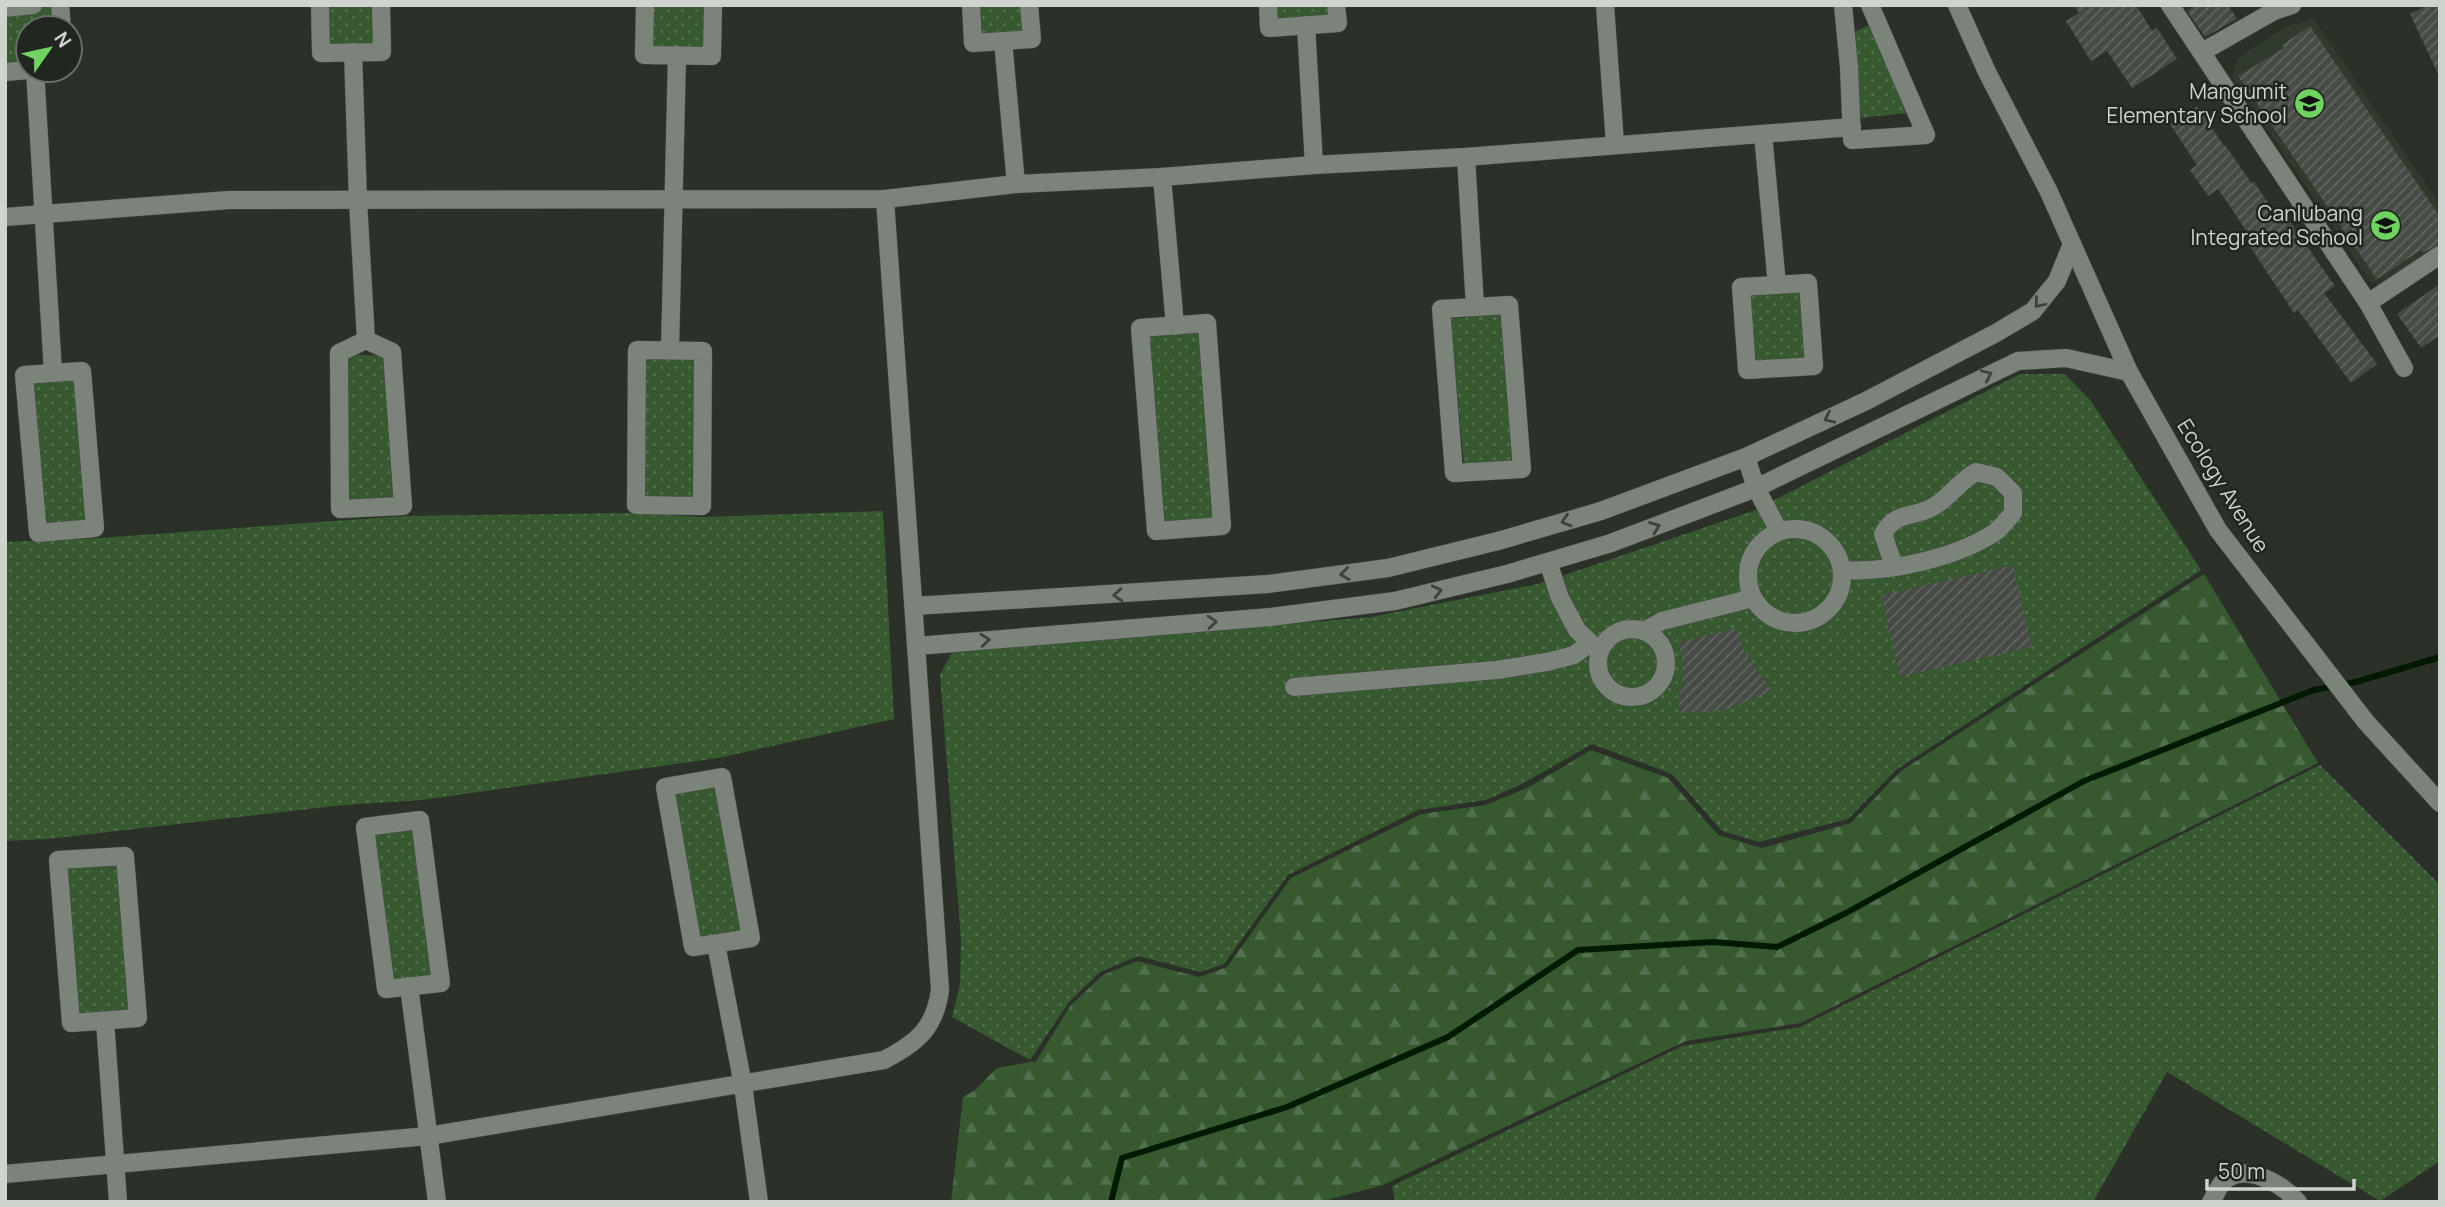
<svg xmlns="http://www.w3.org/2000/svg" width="2445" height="1207" font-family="Manrope,sans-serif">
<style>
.built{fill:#303b2e}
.grass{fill:url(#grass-dots)}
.forest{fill:url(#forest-firs)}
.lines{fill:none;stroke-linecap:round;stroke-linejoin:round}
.stream{stroke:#001900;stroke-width:6}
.building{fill:url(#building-hatch)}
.minor-casing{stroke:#484d47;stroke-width:19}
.minor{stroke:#7c837b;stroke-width:18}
.oneway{stroke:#3c433b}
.labels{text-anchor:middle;stroke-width:5;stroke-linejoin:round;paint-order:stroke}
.poi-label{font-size:21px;fill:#cfd3ce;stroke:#212720;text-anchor:end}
.street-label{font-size:21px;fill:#cfd3ce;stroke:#212720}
</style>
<defs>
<pattern id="grass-dots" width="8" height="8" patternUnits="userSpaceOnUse" patternTransform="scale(1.75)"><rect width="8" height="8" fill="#365930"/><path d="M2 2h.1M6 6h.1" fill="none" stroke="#52704d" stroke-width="1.8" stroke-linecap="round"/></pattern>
<pattern id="forest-firs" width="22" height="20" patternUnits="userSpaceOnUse" patternTransform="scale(1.75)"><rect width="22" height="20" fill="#365930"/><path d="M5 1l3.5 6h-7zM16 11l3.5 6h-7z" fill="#52704d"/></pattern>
<pattern id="building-hatch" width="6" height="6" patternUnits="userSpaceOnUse" patternTransform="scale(1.75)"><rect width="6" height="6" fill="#464c45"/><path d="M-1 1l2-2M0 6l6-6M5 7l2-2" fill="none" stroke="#60655f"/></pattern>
</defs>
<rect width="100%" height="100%" fill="#2b3129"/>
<!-- built -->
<polygon class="built" points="2314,19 2440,205 2440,246 2387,281 2371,282 2232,77 2238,58 2285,27"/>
<!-- grass -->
<g class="grass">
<polygon points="325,5 376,5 378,46 326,48"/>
<polygon points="648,5 709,5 708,52 647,52"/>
<polygon points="976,5 1027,5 1029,35 979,39"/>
<polygon points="1276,5 1327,5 1328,17 1277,21"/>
<polygon points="55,6 57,28 28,28 28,65 5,68 5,11"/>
<polygon points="1869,25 1907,113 1861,118 1853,33"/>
<polygon points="1802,290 1808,358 1756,363 1750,294"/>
<polygon points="1500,314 1514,461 1464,465 1450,319"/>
<polygon points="1200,330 1215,519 1161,525 1145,334"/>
<polygon points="343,354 388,356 398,500 344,505"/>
<polygon points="642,355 699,356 698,502 641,500"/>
<polygon points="2020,374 2065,374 2091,401 2201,570 1896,770 1848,819 1759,842 1722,831 1672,774 1592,744 1524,783 1486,800 1418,810 1288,875 1224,964 1200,972 1138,956 1100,972 1069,1002 1030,1060 952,1017 960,984 961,940 940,675 952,652 1371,617 1538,584 1753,511"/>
<polygon points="78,375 92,524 42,530 29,378"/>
<polygon points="883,511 894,719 718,758 422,800 344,805 48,839 5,841 5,542 99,538 404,516 631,513 704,517"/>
<polygon points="2320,765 2440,885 2440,1161 2380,1201 2167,1072 2093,1202 1395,1202 1392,1186 1682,1046 1800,1027"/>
<polygon points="719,782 746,934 696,943 669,789"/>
<polygon points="417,825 436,979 389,985 370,831"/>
<polygon points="117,864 131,1011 76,1018 64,866"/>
</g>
<!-- forest -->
<polygon class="forest" points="2204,574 2318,763 1801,1023 1686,1041 1383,1185 1320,1202 951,1202 963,1097 974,1091 997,1068 1036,1061 1071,1005 1103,975 1137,961 1199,977 1227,967 1291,878 1421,814 1486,805 1529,787 1591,750 1668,778 1718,835 1762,848 1851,823 1901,771"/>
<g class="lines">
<!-- stream -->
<polyline class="stream" points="1111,1202 1122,1158 1287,1107 1448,1037 1578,950 1713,942 1777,947 1846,913 2084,781 2314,690 2356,682 2440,657"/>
</g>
<!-- building -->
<g class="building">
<polygon points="2074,5 2136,5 2152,31 2157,28 2177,59 2132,88 2107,51 2091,61 2066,21 2079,13"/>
<polygon points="2196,5 2228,5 2237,19 2205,37 2187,11"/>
<polygon points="2428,5 2440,5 2440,78 2410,14"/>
<polygon points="2310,26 2440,217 2440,244 2423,253 2421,250 2377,279 2238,76 2284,48 2282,45"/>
<polygon points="2197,106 2224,146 2225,145 2252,184 2254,182 2282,223 2288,219 2335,286 2324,293 2377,364 2351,383 2298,310 2294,313 2249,245 2254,242 2218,189 2208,196 2190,170 2197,165 2170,124"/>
<polygon points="2440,284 2440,335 2421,348 2397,314"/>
<polygon points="2013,565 2032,647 1900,677 1881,595"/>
<polygon points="1737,628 1744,651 1772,691 1722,711 1679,713 1683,663 1679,642"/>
</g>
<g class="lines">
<defs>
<g id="minor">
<polyline points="60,5 62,28"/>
<polyline points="320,5 321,53 382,52 381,5"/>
<polyline points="645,5 644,55 712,56 713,5"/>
<polyline points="971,5 973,43 1032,39 1029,5"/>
<polyline points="1268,5 1269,28 1338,23 1336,5"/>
<polyline points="1605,5 1615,144"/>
<polyline points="1843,5 1849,67 1852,140 1926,135 1870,5"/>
<polyline points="1957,5 1987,72 2049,192 2129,372 2218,530 2366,722 2440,803"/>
<polyline points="2170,5 2368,303 2404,368"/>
<polyline points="5,8 33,5"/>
<polyline points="1306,25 1314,165"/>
<polyline points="1003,41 1016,184"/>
<polyline points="353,52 358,201 366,340"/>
<polyline points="2202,52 2274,11 2292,5"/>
<polyline points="35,70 53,373"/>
<polyline points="5,72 28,70"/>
<polyline points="1763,134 1777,285"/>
<polyline points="1466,157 1475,307"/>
<polyline points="1162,177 1175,326"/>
<polyline points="5,217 229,200 885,199 1016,184 1162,177 1314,165 1466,157 1852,127"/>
<polygon points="1808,283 1814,366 1747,370 1741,287"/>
<polyline points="2368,303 2440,255"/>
<polygon points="1509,305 1522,469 1454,473 1441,309"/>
<polygon points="1207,323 1222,526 1156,531 1140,328"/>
<polygon points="366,340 392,352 403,506 340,509 339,353"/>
<polygon points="637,350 703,351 702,506 636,505"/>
<polyline points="670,350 677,55"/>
<polygon points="82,371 95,528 38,533 24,375"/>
<polyline points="1746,457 1756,488 1779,531"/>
<circle cx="1795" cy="576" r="47"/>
<polyline points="1548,562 1560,598 1577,630 1597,649"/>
<path d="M1843 570C1888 573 1955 558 1994 533 2001 528 2007 520 2013 513V493L1997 477 1976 472C1959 481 1949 499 1931 508 1911 518 1896 511 1883 534L1894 566"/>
<polyline points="914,606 1268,584 1388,568 1498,541 1601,511 1746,457 1866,401 1996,333 2033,311 2057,281 2072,244"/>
<circle cx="1632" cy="663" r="34"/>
<polyline points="1644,631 1662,621 1753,598"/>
<polyline points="917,646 1271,617 1395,601 1507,574 1611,543 1756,488 2018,361 2066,358 2129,372"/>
<polyline points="1294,687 1497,670 1547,662 1574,655 1590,643"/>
<polygon points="722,777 751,938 693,947 665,787"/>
<polygon points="420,820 441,983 386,989 365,827"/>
<polygon points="125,856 138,1018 71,1023 58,860"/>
<polyline points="716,944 743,1085 759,1202"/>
<polyline points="409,986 437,1202"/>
<polyline points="105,1021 118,1202"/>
<path d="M5 1174 428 1136 884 1060C917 1043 935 1028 940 990L885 199"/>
<path d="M2211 1202C2215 1196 2218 1187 2223 1182 2245 1161 2282 1184 2298 1202"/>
</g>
</defs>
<!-- minor casing -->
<use href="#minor" class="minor-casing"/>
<!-- minor -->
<use href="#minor" class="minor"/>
</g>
<!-- one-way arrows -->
<defs><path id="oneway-chevron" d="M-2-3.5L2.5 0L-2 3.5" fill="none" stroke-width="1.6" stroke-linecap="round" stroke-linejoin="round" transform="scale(1.75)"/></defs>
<g class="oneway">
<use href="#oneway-chevron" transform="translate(2039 303) rotate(130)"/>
<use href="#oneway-chevron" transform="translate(1987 375) rotate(-25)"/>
<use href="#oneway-chevron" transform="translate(1829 418) rotate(155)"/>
<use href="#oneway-chevron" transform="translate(1566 521) rotate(163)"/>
<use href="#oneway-chevron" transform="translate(1655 527) rotate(-21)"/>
<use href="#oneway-chevron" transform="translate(1345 574) rotate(173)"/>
<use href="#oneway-chevron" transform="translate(1437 591) rotate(-14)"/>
<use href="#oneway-chevron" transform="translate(1118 595) rotate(176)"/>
<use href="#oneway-chevron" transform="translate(1212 622) rotate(-4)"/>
<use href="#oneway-chevron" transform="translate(985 640) rotate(-5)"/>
</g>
<!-- icons -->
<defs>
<symbol id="school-disc" viewBox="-11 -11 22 22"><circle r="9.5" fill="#6fd35f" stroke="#212720"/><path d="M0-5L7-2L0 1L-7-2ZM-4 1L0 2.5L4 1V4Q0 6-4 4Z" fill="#111"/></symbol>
</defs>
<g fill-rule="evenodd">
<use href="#school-disc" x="2292" y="86" width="35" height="35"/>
<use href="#school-disc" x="2368" y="208" width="35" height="35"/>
</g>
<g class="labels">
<!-- poi labels -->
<g class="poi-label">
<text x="2287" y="99">Mangumit<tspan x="2287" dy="24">Elementary School</tspan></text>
<text x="2363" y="221">Canlubang<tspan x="2363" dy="24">Integrated School</tspan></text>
</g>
<!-- street labels -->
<g class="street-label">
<text transform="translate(2223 486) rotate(58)" y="7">Ecology Avenue</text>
</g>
</g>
<!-- border -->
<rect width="2445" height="1207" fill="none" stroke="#cfd3ce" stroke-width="14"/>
<!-- north arrow -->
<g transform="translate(49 49) rotate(56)"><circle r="33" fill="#212720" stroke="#676c66" stroke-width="2"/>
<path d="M0-5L12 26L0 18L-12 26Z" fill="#6fd35f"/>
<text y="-10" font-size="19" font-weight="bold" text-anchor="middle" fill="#cfd3ce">N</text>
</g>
<!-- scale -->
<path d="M2207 1179v10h147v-10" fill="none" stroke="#cfd3ce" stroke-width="3.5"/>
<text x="2218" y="1179" font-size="21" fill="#cfd3ce" stroke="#212720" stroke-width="5" paint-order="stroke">50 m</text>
</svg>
